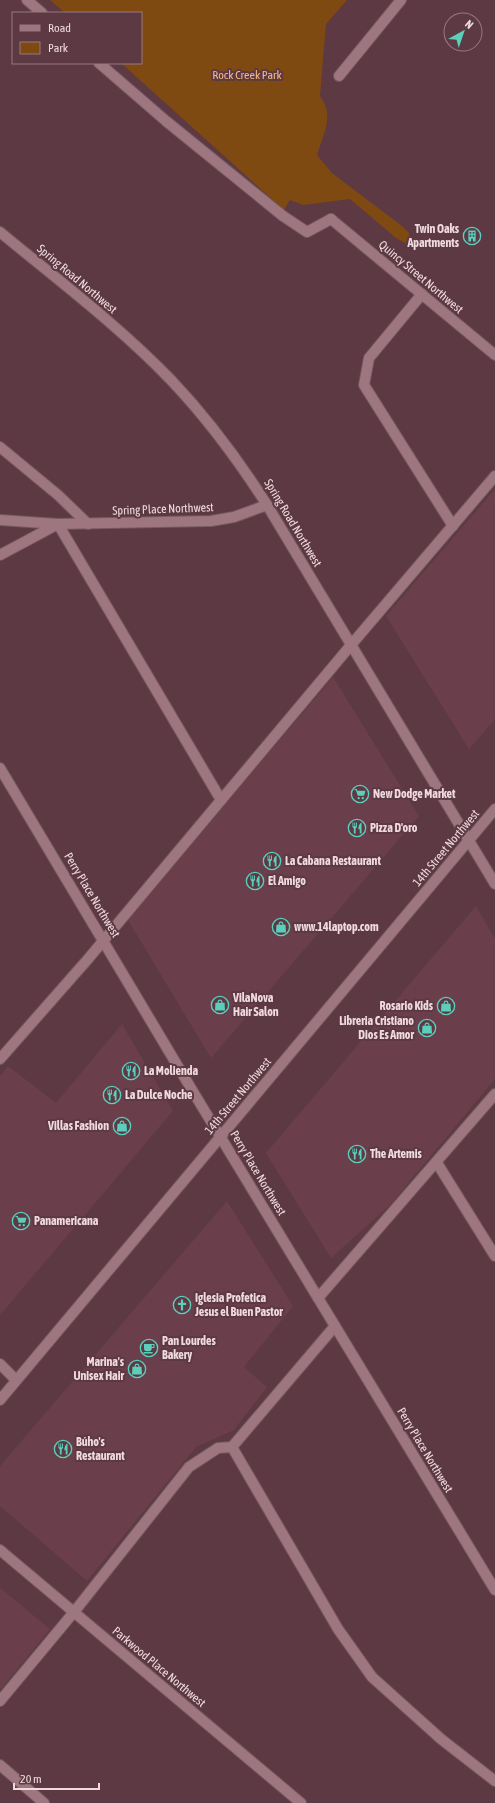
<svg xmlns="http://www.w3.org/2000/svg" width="495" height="1803" font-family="'Asap Condensed',sans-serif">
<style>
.built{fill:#6a3f4b}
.green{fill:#7f4a11}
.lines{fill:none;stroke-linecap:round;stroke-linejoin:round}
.service-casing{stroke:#755860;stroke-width:12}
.minor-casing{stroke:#755860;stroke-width:12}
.tertiary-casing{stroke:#755860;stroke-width:12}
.secondary-casing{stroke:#755860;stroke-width:12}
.service{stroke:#9d7680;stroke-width:10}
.minor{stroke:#9d7680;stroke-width:10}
.tertiary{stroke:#9d7680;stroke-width:10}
.secondary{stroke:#9d7680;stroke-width:10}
.labels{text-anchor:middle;stroke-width:4;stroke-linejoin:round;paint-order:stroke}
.park-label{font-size:12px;fill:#f4b985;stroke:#5c3943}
.poi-label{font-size:12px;font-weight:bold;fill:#f0dadf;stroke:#5c3943;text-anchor:start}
.street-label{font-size:12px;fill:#f0dadf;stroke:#5c3943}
</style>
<rect width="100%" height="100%" fill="#5c3943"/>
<!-- built -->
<g class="built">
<polygon points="495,489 495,719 469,749 386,616"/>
<polygon points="333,677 419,816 211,1058 128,920"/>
<polygon points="476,906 495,939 495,1079 390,1205 331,1258 266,1153"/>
<polygon points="122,1024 173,1111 0,1315 0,1076 8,1066 56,1103"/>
<polygon points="227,1201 293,1306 244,1367 267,1387 234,1430 196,1447 87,1581 0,1506 0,1466"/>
<polygon points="0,1588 50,1629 0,1690"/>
</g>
<!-- green -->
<path class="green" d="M50 0H347L326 24 320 96C335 116 323 134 317 155L332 173 402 226 409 233 410 239 405 243 396 238 350 199 303 205 290 200 284 210 121 63H141V13H65Z"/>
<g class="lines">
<defs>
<g id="service">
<polyline points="27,0 42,13"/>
<polyline points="99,63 166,121 283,216 307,232 331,219"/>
<polyline points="339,76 401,0"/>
<polyline points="422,294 369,358 364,385 453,526"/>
<polyline points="0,447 58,495 88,524"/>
<polyline points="58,524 221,800"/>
<polyline points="0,1059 88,959 351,645 495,476"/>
<polyline points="437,1163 495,1256"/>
<polyline points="318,1298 495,1094"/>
<polyline points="232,1447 338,1629 372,1677 441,1739 495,1781"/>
<polyline points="0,1701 74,1612 189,1467 218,1448 232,1447 335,1326"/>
<polyline points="0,1765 44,1803"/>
</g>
<g id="minor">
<polyline points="331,219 495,355"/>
<polyline points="0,555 58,524"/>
<polyline points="0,768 192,1090 495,1590"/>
<polyline points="0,1364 16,1380"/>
<polyline points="0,1550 301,1803"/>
</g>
<g id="tertiary">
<path d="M0 232C58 280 119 326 171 380 208 419 239 461 267 505L495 884"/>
<polyline points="0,520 58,524 211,521 234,517 267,505"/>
</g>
<polyline id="secondary" points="0,1400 495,809"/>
</defs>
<!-- service casing -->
<use href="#service" class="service-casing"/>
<!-- minor casing -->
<use href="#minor" class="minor-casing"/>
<!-- tertiary casing -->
<use href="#tertiary" class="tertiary-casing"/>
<!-- secondary casing -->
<use href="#secondary" class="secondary-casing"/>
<!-- service -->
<use href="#service" class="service"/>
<!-- minor -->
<use href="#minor" class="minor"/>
<!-- tertiary -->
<use href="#tertiary" class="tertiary"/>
<!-- secondary -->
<use href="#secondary" class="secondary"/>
</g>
<!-- icons -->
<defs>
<symbol id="building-ring" viewBox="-11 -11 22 22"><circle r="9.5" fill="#5c3943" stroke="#5bcebc" stroke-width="1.5"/><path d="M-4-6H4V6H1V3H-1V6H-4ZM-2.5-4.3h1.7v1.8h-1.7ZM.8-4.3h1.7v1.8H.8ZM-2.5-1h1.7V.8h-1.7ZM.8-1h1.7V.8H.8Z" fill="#5bcebc"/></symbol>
<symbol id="supermarket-ring" viewBox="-11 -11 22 22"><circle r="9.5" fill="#5c3943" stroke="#5bcebc" stroke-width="1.5"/><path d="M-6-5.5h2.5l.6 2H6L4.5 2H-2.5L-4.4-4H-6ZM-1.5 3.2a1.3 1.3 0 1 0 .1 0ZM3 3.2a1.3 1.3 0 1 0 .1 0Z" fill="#5bcebc"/></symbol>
<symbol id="restaurant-ring" viewBox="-11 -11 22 22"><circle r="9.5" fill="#5c3943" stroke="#5bcebc" stroke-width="1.5"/><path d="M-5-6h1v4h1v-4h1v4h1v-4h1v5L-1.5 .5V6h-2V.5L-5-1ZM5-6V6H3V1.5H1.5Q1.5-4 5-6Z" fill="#5bcebc"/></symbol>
<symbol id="shop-ring" viewBox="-11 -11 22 22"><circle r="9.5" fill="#5c3943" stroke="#5bcebc" stroke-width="1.5"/><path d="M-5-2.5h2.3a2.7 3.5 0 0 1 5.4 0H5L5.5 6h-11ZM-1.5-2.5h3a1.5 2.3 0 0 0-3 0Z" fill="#5bcebc"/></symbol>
<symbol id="church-ring" viewBox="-11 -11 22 22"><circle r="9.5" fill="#5c3943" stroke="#5bcebc" stroke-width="1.5"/><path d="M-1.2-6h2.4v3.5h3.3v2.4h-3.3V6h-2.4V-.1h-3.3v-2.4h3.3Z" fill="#5bcebc"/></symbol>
<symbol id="cafe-ring" viewBox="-11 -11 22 22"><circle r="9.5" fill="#5c3943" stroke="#5bcebc" stroke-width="1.5"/><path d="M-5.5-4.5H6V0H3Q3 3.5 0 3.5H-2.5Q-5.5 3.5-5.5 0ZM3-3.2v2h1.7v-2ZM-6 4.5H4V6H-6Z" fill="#5bcebc"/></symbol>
</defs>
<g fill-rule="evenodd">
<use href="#building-ring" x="462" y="226" width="20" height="20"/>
<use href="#supermarket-ring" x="350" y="784" width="20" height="20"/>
<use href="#restaurant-ring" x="347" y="818" width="20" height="20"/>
<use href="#restaurant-ring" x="262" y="851" width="20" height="20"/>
<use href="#restaurant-ring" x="245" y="871" width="20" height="20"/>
<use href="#shop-ring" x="271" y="917" width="20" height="20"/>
<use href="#shop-ring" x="210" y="995" width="20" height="20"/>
<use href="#shop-ring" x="436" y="996" width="20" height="20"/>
<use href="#shop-ring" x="417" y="1018" width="20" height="20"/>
<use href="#restaurant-ring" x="121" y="1061" width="20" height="20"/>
<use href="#restaurant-ring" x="102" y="1085" width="20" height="20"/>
<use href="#shop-ring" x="112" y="1116" width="20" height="20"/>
<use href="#restaurant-ring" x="347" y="1144" width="20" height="20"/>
<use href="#supermarket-ring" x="11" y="1211" width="20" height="20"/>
<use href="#church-ring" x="172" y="1295" width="20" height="20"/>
<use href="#cafe-ring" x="139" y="1338" width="20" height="20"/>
<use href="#shop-ring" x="127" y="1359" width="20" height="20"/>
<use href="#restaurant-ring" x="53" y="1439" width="20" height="20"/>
</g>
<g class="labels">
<!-- park labels -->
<g class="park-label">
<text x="247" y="79">Rock Creek Park</text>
</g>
<!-- poi labels -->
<g class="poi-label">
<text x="459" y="233" text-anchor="end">Twin Oaks<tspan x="459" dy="14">Apartments</tspan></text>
<text x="373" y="798">New Dodge Market</text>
<text x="370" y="832">Pizza D'oro</text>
<text x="285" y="865">La Cabana Restaurant</text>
<text x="268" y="885">El Amigo</text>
<text x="294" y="931">www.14laptop.com</text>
<text x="233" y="1002">VilaNova<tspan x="233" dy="14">Hair Salon</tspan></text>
<text x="433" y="1010" text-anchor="end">Rosario Kids</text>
<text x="414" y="1025" text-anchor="end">Libreria Cristiano<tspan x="414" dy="14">Dios Es Amor</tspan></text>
<text x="144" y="1075">La Molienda</text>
<text x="125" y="1099">La Dulce Noche</text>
<text x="109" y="1130" text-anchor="end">Villas Fashion</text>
<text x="370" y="1158">The Artemis</text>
<text x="34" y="1225">Panamericana</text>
<text x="195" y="1302">Iglesia Profetica<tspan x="195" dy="14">Jesus el Buen Pastor</tspan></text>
<text x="162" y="1345">Pan Lourdes<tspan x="162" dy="14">Bakery</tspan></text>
<text x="124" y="1366" text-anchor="end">Marina's<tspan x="124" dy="14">Unisex Hair</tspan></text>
<text x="76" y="1446">Búho's<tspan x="76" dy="14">Restaurant</tspan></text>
</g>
<!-- street labels -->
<g class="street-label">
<text transform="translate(421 277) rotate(40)" y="4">Quincy Street Northwest</text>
<text transform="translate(77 279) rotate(40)" y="4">Spring Road Northwest</text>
<text transform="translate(163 509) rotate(-2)" y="4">Spring Place Northwest</text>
<text transform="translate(293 523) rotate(59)" y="4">Spring Road Northwest</text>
<text transform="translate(446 848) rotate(-50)" y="4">14th Street Northwest</text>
<text transform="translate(92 895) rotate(59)" y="4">Perry Place Northwest</text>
<text transform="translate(238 1096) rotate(-50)" y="4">14th Street Northwest</text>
<text transform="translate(258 1173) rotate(59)" y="4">Perry Place Northwest</text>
<text transform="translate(425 1450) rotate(59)" y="4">Perry Place Northwest</text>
<text transform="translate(159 1667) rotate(40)" y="4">Parkwood Place Northwest</text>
</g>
</g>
<!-- legend -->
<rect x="12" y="12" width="130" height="52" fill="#5c3943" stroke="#977981"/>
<rect x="20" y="25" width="20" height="6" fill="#9d7680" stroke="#977981"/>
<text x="48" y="32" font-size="12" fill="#f0dadf">Road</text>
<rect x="20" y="42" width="20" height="12" fill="#7f4a11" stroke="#977981"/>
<text x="48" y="52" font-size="12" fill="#f0dadf">Park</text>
<!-- north arrow -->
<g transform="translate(463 32) rotate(40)"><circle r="19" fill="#5c3943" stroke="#977981"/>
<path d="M0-3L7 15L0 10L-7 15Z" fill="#5bcebc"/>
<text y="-6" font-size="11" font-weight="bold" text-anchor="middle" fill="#f0dadf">N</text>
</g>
<!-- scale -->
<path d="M14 1783v6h85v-6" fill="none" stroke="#f0dadf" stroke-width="2"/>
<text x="20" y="1783" font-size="12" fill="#f0dadf" stroke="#5c3943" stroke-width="3" paint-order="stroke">20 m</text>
</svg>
